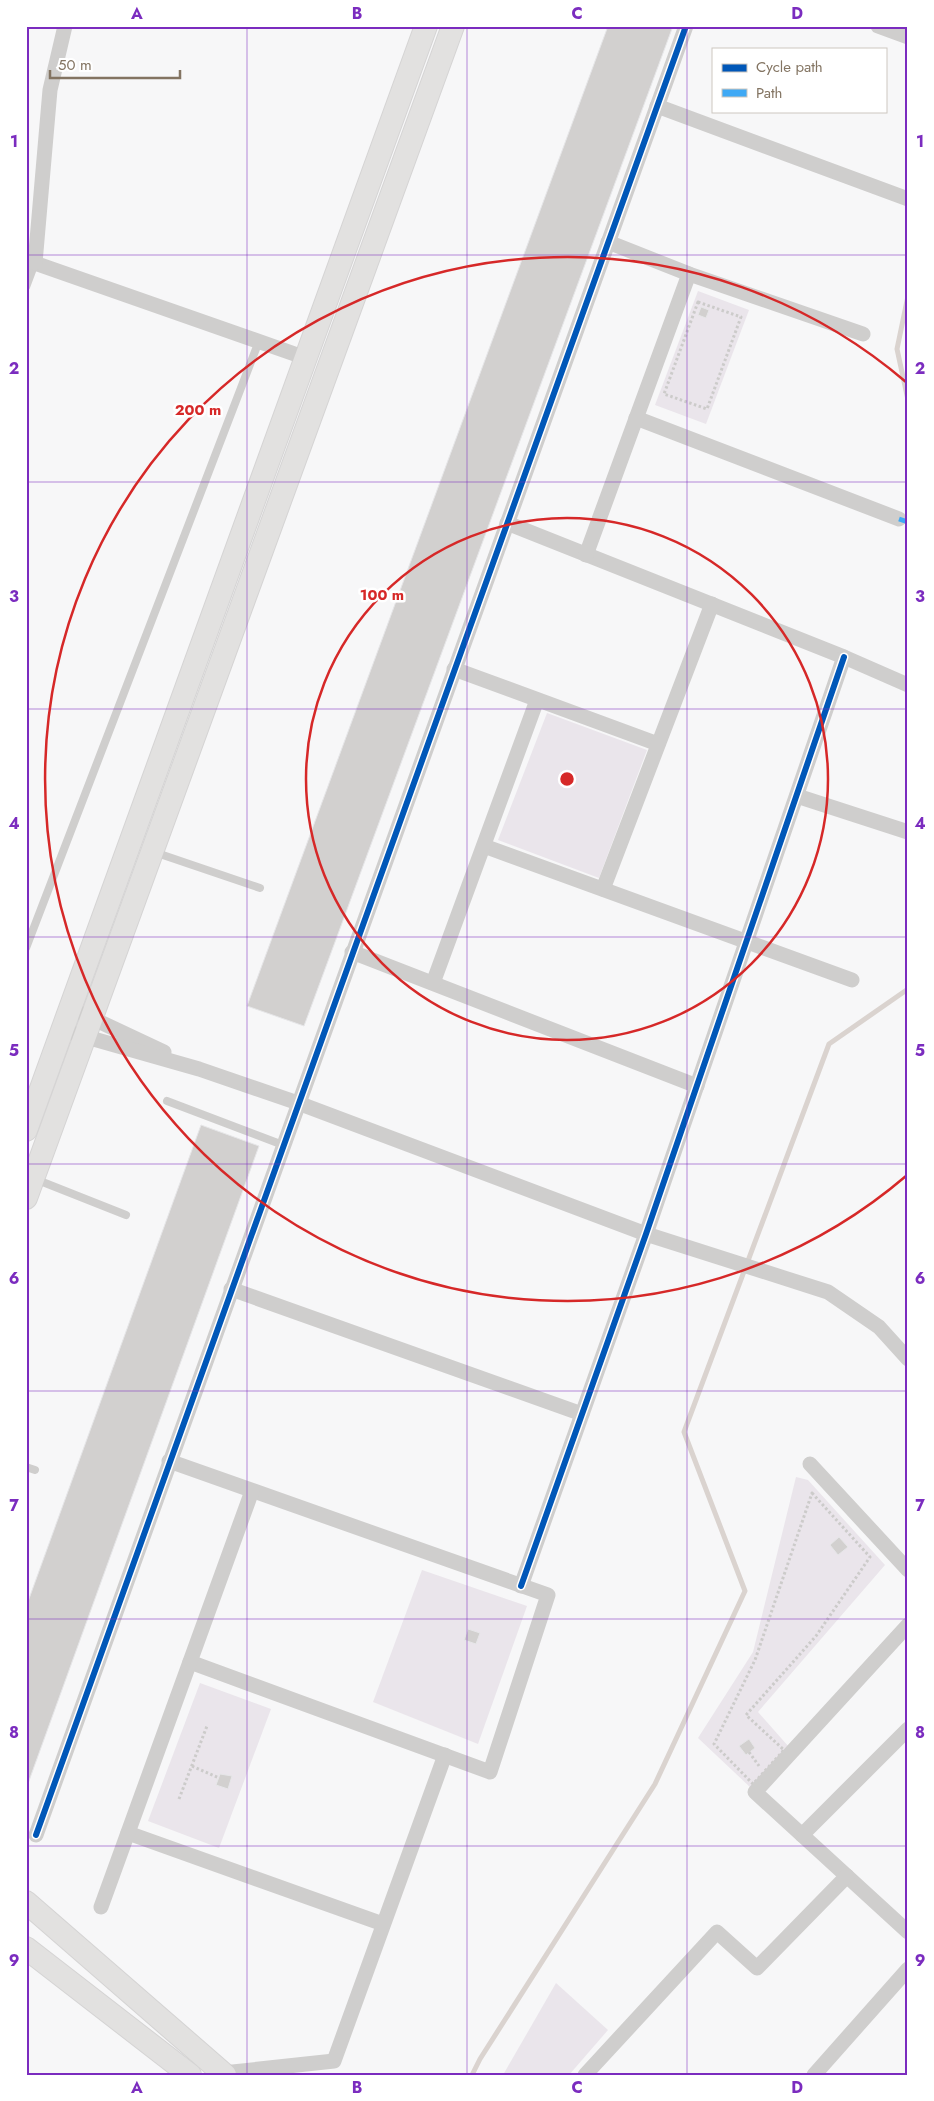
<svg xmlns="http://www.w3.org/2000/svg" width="934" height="2101" font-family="Jost,sans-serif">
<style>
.green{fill:#eae5eb}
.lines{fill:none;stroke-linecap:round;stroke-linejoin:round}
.stream{stroke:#dad3cf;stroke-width:5}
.building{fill:#d2d0cf;stroke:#e6e6e8}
.secondary-casing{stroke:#d5d4d4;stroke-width:24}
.path{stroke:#cccbca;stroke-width:3;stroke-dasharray:2.5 2.5;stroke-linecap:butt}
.lane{stroke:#cfcecd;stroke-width:8}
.street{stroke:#cfcecd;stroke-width:15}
.secondary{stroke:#e2e1e0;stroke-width:22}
.quiet{stroke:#3fa9f5;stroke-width:5;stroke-dasharray:10 5;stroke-linecap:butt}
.cycleway-casing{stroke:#fff;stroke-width:9}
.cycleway{stroke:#0057b8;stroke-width:6}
.grid{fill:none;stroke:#7b2cbf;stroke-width:1;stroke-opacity:0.55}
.ring{fill:none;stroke:#d62828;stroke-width:2.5}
.centre{fill:#d62828;stroke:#fff;stroke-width:2.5}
.ring-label{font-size:15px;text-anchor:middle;font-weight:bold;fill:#d62828;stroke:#fff;stroke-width:5;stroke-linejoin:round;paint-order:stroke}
.neatline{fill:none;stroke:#7b2cbf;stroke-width:2}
.grid-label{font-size:16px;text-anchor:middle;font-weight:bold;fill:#7b2cbf}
</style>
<rect width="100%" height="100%" fill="#f7f7f8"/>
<!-- green -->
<g class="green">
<polygon points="698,291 749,310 706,424 655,405"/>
<polygon points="547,713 647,750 599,878 498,840"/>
<polygon points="796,1477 808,1480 885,1565 758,1712 789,1747 751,1788 698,1738 753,1652"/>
<polygon points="422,1570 527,1606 478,1744 373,1702"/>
<polygon points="200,1683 271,1709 219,1848 148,1821"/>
<polygon points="556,1983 608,2030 569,2075 503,2075"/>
</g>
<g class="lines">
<!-- stream -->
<g class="stream">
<polyline points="908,296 897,349 908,400"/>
<polyline points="472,2075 480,2059 655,1784 745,1591 684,1432 829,1044 908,989"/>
</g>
</g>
<!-- building -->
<g class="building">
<polygon points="608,26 673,26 304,1026 247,1006"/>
<polygon points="701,307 709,310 706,318 698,315"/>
<polygon points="201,1125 259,1146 26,1789 26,1607"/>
<polygon points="839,1537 848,1547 838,1555 830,1545"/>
<polygon points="468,1629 480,1633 476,1644 464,1640"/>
<polygon points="749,1739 755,1748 746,1755 739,1746"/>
<polygon points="220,1774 232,1776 228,1789 216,1785"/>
</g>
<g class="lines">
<defs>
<g id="secondary">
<polyline points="26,1130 426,26"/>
<polyline points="26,1198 453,26"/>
<polyline points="26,1902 225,2075"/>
<polyline points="26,1948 190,2075"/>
</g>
</defs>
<!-- secondary casing -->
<use href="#secondary" class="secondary-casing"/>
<!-- path -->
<g class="path">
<polygon points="698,302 741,317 707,409 664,394"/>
<polygon points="812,1493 870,1557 816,1636 746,1715 784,1750 753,1784 714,1744 755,1660"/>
<polyline points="749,1752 759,1766"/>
<polyline points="192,1766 219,1778"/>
<polyline points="179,1799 207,1726"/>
</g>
<!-- lane -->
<g class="lane">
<polyline points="26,287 35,263"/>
<polyline points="154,852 260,888"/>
<polyline points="26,948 259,341"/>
<polyline points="167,1101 283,1145"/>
<polyline points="35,1179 126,1215"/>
<polyline points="26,1467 35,1470"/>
</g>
<!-- street -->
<g class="street">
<polyline points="878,26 908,37"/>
<polyline points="657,106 908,199"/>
<polyline points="608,242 689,274 863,334"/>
<polyline points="26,260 306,358"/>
<polyline points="35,263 50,90 65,26"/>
<polyline points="636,418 899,519"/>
<polyline points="507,523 844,657 908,685"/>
<polyline points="586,555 689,274"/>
<polyline points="454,669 658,744"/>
<polyline points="797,796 908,832"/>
<polyline points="484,846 852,980"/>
<polyline points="603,889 712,604"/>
<polyline points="352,952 697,1086"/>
<polyline points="433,983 537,700"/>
<polyline points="83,1014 164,1052"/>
<polyline points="76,1034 199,1069 298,1103 646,1234 828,1292 879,1327 908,1359"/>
<polyline points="231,1289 582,1414"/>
<polyline points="169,1461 548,1595 490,1772 190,1662"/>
<polyline points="810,1464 908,1570"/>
<polyline points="521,1586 646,1234 844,657"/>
<polyline points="908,1625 755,1792 908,1932"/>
<polyline points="128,1833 383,1924"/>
<polyline points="36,1835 686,26"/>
<polyline points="802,1835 908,1729"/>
<polyline points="101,1907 252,1491"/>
<polyline points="223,2073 334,2061 445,1755"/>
<polyline points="585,2075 717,1932 757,1968 847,1876"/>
<polyline points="814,2075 908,1969"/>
</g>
<!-- secondary -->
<use href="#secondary" class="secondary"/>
<!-- quiet -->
<polyline class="quiet" points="899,519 908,522"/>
<defs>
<g id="cycleway">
<polyline points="521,1586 646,1234 844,657"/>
<polyline points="36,1835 686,26"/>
</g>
</defs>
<!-- cycleway casing -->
<use href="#cycleway" class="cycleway-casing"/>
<!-- cycleway -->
<use href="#cycleway" class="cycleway"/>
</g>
<!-- grid -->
<path class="grid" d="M247 26V2075M467 26V2075M687 26V2075M26 255H908M26 482H908M26 709H908M26 937H908M26 1164H908M26 1391H908M26 1619H908M26 1846H908"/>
<!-- distance rings -->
<g class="ring">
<circle cx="567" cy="779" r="261"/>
<path d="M906 1176A522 522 0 1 1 906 382"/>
</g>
<circle cx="567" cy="779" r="8" class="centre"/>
<g class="ring-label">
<text x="198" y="415">200 m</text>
<text x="382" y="600">100 m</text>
</g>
<!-- border -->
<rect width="934" height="2101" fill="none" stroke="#ffffff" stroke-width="55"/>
<!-- legend -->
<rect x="712" y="48" width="175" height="65" fill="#ffffff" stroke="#cdc7c0"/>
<rect x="722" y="64" width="25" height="8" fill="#0057b8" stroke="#cdc7c0"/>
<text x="756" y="72" font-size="15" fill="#837462">Cycle path</text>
<rect x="722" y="89" width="25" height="8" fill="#3fa9f5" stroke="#cdc7c0"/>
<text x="756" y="98" font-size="15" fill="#837462">Path</text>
<!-- scale -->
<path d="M50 70v8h130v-8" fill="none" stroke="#837462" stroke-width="2.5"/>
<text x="58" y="70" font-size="15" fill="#837462" stroke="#ffffff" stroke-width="4" paint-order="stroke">50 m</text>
<rect x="28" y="28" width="878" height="2046" class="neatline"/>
<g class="grid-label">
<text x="137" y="19">A</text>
<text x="357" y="19">B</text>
<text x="577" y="19">C</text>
<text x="797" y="19">D</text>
<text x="14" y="147">1</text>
<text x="920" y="147">1</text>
<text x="14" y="374">2</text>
<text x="920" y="374">2</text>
<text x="14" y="602">3</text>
<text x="920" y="602">3</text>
<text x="14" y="829">4</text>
<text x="920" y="829">4</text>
<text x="14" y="1056">5</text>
<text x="920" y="1056">5</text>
<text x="14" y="1284">6</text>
<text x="920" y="1284">6</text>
<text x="14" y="1511">7</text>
<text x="920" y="1511">7</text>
<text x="14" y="1738">8</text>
<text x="920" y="1738">8</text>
<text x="14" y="1966">9</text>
<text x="920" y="1966">9</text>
<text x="137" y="2093">A</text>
<text x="357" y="2093">B</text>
<text x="577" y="2093">C</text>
<text x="797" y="2093">D</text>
</g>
</svg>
